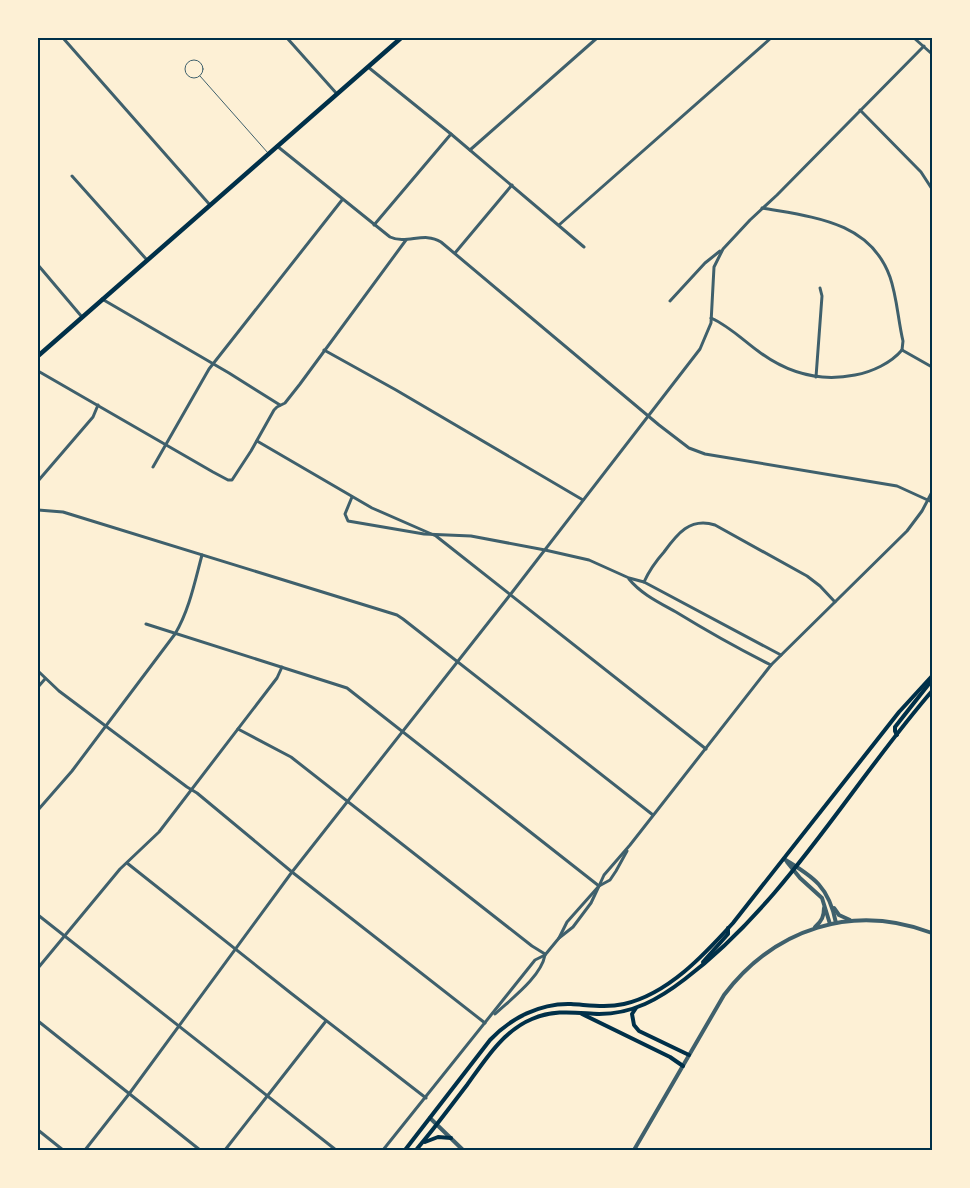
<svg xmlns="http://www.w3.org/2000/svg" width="970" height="1188" font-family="Lora,serif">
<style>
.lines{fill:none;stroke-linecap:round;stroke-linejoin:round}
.service{stroke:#3f606c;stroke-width:1}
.minor{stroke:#3f606c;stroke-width:3}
.tertiary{stroke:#3f606c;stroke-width:4}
.secondary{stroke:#003049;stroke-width:4}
.primary{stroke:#003049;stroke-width:4.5}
.neatline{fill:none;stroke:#003049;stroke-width:2}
</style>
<rect width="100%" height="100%" fill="#fdf0d5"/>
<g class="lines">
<!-- service -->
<g class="service">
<circle cx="194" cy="69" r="9"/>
<polyline points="200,76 268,153"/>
</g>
<!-- minor -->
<g class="minor">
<polyline points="63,38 210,205"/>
<polyline points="287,38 337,94"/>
<polyline points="914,38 932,54"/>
<polyline points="368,67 451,134 584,247"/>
<polyline points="860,110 921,172 932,189"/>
<path d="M277 146 390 237C407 245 424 231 441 242L659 425 689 448 705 454 897 486 932 502"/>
<polyline points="470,150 597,38"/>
<polyline points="72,176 147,260"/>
<path d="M762 208C812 217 870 221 890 277 897 297 898 320 903 341L902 350"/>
<polyline points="374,225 451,134"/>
<polyline points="559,225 771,38"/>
<polyline points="455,253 512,185"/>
<polyline points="38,265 82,317"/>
<polyline points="102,299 229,373 280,405"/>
<polyline points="670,301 705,263 720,251"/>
<path d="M711 318C729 326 743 340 758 351 787 373 820 382 855 375 872 372 891 363 902 350"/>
<polyline points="324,350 396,390 583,500"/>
<polyline points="902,350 932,367"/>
<polyline points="38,371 213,472 228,480 232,480 251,451 274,410 277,407 285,403 300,384 406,240"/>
<polyline points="816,377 822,296 820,288"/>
<polyline points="257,441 372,508 436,536 706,749"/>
<polyline points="153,467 209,369 342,200"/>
<polyline points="38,481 93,417 98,405"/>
<polyline points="352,497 345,514 348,521 424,534 471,536 545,550 589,560 629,578 644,582 781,655"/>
<polyline points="38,510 63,512 397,615 403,619 653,815"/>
<path d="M629 579C641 594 660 603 676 612 707 631 739 649 771 665"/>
<path d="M644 582C649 571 656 561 664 552 677 534 690 517 715 525L807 576 820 586 835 602"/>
<polyline points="146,624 347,688 599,886"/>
<polyline points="38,671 59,691 187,787 197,793 292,872 485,1023"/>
<polyline points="38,687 45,679"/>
<polyline points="238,729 291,757 532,946 545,954"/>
<path d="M38 810 72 771 175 634C189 611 195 581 202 555"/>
<polyline points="127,863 292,994 426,1098"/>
<polyline points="38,915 336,1150"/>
<polyline points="559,938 567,922 599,886 604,875 630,845 771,665 907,531 922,511 932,492"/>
<polyline points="38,968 120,869 159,832 277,678 282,667"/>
<path d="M495 1014C511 999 541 977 545 955"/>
<polyline points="38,1021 200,1150"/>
<polyline points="38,1130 63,1150"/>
<polyline points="85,1150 129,1094 292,872 510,595 700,349 711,323 714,267 723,249 750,220 777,195 924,46"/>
<polyline points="225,1150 326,1021"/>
<polyline points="383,1150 535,960 545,955 559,938 573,927 591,903 599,886 610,880 616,871 627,851"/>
</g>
<!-- tertiary -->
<g class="tertiary">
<path d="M784 859C814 877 829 887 836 923"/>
<polyline points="787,862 800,878 822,898 830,924"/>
<polyline points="834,908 839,915 850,920"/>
<path d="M815 927C822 921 824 916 824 908"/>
<polyline points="430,1118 463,1150"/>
<path d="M634 1150 724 995C775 928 853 903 932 933"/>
</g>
<!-- secondary -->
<g class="secondary">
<polyline points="897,735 895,731 895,727 932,680"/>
<polyline points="703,962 728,934 728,928"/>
<polyline points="636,1008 632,1014 634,1025 639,1031 689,1055"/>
<polyline points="582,1014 670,1057 683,1066"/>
<polyline points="425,1142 438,1137 451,1138"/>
<path d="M405 1150 490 1040C511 1018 540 1003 571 1004 589 1005 606 1008 624 1004 668 994 704 955 733 923L899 712 932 676"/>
<path d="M416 1150C434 1129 450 1107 467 1085 485 1060 503 1031 532 1019 555 1009 576 1013 599 1014 633 1014 659 999 685 979 787 901 849 787 932 691"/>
</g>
<!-- primary -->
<polyline class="primary" points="38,356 401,38"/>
</g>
<!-- border -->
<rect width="970" height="1188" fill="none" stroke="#fdf0d5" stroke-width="78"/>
<rect x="39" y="39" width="892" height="1110" class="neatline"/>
</svg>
